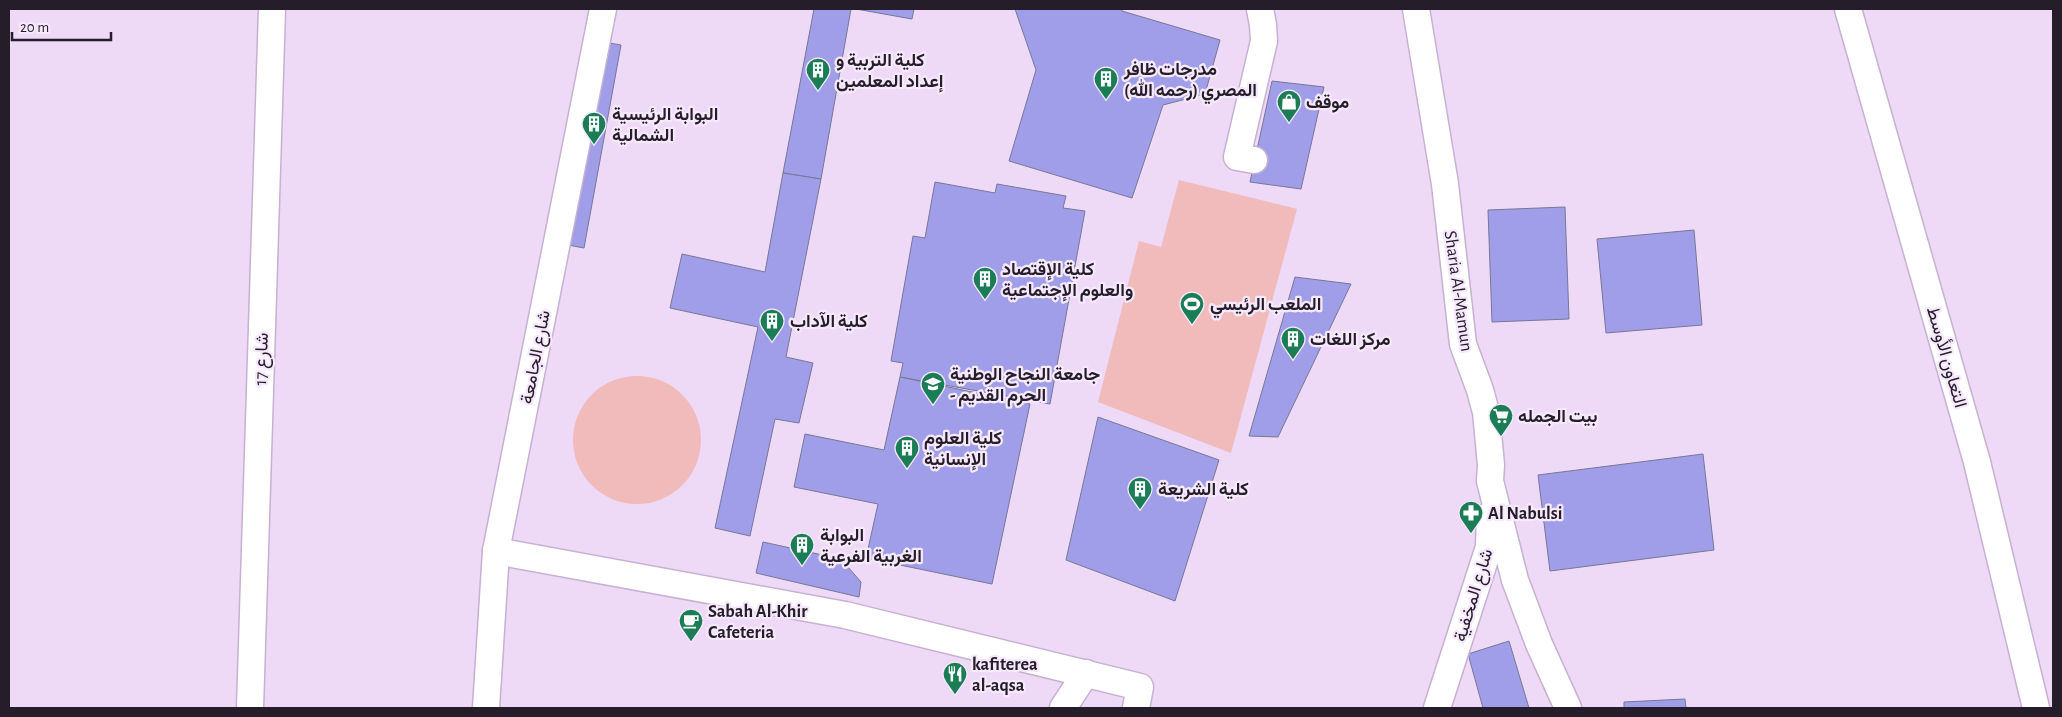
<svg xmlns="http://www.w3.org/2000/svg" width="2062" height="717" font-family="'Alegreya Sans',Vazirmatn,sans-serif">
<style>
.green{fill:#f1babb}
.building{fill:#a09ee8;stroke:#777796}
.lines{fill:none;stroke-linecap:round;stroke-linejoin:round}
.minor-casing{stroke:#c6b2d0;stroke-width:29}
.minor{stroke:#fff;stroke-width:26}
.labels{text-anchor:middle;stroke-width:4.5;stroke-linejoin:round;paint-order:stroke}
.poi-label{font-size:18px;font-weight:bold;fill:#251d29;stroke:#f6e9fc;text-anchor:start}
.street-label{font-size:18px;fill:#251d29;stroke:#f6e9fc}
</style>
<rect width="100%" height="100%" fill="#eed9f7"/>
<!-- green -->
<g class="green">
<polygon points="1179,180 1297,209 1231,453 1098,402 1139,241 1161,247"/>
<circle cx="637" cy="440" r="64"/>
</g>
<!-- building -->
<g class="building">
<polygon points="814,9 851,9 821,179 783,173"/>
<polygon points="856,9 914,9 912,19"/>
<polygon points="1015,9 1121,9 1122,11 1220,40 1205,94 1163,105 1132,198 1009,161 1036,70"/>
<polygon points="603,42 621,45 584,248 568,245"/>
<polygon points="1272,81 1324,87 1301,189 1250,182"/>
<polygon points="783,173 821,179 786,357 813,363 799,423 775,419 750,536 715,528 758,327 670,308 682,254 765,272"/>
<polygon points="935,182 995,193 997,184 1066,196 1063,208 1085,211 1050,404 900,377 903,363 891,361 913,236 925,238"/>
<polygon points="1565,207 1569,319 1492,322 1488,210"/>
<polygon points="1694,230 1702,325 1606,333 1597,239"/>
<polygon points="1295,277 1351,284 1278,437 1249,436"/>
<polygon points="900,377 1030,404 992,584 866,558 878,504 794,487 805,434 884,450"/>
<polygon points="1098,417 1219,460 1175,601 1066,560"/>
<polygon points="1703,454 1714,550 1550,571 1538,475"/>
<polygon points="763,542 841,559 861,582 859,597 756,573"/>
<polygon points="1509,641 1529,708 1483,708 1468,654"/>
<polygon points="1685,699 1686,708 1624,708 1624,702"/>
</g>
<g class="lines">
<defs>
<g id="minor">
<polyline points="1416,9 1445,184 1463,344 1480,390 1486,412 1491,465 1490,481 1515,580 1539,644 1568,708"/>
<polyline points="1848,9 1977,462 2036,708"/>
<polyline points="1254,160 1237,157 1264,41 1263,25 1260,9"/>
<polyline points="496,551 845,615 1140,687 1136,708"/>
<polyline points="250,708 272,9"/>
<polyline points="486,708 496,551 603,9"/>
<polyline points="1063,708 1086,673"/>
<polyline points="1437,708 1489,547 1490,515"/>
</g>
</defs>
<!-- minor casing -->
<use href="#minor" class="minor-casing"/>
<!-- minor -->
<use href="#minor" class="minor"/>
</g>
<!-- icons -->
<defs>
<symbol id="building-pin" viewBox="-11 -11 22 30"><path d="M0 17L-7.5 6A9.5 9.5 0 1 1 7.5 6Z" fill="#1a7d55" stroke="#f6e9fc"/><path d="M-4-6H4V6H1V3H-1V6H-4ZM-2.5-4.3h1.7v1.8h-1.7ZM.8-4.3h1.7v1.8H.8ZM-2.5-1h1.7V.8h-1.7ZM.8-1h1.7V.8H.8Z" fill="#fff"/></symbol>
<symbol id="shop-pin" viewBox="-11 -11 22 30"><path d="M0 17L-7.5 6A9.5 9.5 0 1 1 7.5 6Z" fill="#1a7d55" stroke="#f6e9fc"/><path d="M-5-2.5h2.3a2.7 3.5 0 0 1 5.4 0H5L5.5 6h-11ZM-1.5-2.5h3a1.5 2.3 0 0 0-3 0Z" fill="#fff"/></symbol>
<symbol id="stadium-pin" viewBox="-11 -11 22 30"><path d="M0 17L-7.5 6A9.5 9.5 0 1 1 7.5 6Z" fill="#1a7d55" stroke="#f6e9fc"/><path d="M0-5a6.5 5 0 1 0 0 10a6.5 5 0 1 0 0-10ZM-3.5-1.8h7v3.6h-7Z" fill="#fff"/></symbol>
<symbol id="university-pin" viewBox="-11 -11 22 30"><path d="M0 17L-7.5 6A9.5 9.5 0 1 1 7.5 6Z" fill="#1a7d55" stroke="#f6e9fc"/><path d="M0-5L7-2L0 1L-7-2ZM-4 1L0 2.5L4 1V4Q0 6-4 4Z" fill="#fff"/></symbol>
<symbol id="supermarket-pin" viewBox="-11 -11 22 30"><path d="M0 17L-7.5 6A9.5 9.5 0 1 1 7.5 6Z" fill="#1a7d55" stroke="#f6e9fc"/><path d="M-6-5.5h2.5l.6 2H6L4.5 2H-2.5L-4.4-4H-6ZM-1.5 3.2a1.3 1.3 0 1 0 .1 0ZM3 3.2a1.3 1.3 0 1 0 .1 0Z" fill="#fff"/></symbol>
<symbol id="pharmacy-pin" viewBox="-11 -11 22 30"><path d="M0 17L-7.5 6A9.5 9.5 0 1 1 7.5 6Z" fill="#1a7d55" stroke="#f6e9fc"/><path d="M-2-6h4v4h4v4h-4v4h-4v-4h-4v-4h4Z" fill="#fff"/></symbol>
<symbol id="cafe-pin" viewBox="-11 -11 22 30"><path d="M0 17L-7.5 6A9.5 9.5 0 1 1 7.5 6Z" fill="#1a7d55" stroke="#f6e9fc"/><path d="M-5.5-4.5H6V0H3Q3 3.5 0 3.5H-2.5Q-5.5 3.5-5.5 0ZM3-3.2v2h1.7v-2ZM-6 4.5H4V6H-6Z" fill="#fff"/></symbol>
<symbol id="restaurant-pin" viewBox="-11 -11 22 30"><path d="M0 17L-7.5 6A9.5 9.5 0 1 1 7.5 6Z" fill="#1a7d55" stroke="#f6e9fc"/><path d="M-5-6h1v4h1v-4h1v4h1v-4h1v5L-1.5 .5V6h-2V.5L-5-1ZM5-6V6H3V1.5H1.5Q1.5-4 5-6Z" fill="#fff"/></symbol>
</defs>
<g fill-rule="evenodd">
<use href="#building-pin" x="804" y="56" width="28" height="38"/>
<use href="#building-pin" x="1092" y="65" width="28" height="38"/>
<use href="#shop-pin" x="1275" y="88" width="28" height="38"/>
<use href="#building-pin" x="580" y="110" width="28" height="38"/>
<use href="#building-pin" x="971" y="265" width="28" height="38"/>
<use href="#stadium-pin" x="1178" y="290" width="28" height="38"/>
<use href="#building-pin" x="758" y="307" width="28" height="38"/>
<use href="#building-pin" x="1279" y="325" width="28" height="38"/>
<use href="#university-pin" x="919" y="370" width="28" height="38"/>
<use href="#supermarket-pin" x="1487" y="402" width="28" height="38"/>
<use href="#building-pin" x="893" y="434" width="28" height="38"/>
<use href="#building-pin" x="1126" y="475" width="28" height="38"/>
<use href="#pharmacy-pin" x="1457" y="499" width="28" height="38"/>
<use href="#building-pin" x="788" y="531" width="28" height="38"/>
<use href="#cafe-pin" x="677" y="607" width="28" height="38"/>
<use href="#restaurant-pin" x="941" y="660" width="28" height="38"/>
</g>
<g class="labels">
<!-- poi labels -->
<g class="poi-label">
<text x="836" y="66">كلية التربية و<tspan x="836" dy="21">إعداد المعلمين</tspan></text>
<text x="1124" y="75">مدرجات ظافر<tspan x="1124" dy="21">المصري (رحمه الله)</tspan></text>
<text x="1306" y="108">موقف</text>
<text x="612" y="120">البوابة الرئيسية<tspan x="612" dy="21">الشمالية</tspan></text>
<text x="1002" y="275">كلية الإقتصاد<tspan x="1002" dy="21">والعلوم الإجتماعية</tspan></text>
<text x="1210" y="310">الملعب الرئيسي</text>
<text x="790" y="327">كلية الآداب</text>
<text x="1310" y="345">مركز اللغات</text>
<text x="950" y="380">جامعة النجاح الوطنية<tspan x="950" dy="21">- الحرم القديم</tspan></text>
<text x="1518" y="422">بيت الجمله</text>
<text x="924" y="444">كلية العلوم<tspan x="924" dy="21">الإنسانية</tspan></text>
<text x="1158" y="495">كلية الشريعة</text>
<text x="1488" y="519">Al Nabulsi</text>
<text x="820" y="541">البوابة<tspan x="820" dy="21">الغربية الفرعية</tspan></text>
<text x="708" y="617">Sabah Al-Khir<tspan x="708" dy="21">Cafeteria</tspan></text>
<text x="972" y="670">kafiterea<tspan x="972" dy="21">al-aqsa</tspan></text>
</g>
<!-- street labels -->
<g class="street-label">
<text transform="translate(1459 291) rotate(82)" y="6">Sharia Al-Mamun</text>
<text transform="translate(535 357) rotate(-79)" y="6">شارع الجامعة</text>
<text transform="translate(1947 357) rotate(74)" y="6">التعاون الأوسط</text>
<text transform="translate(261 359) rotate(-88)" y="6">شارع 17</text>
<text transform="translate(1473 595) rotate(-73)" y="6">شارع المخفية</text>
</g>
</g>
<!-- border -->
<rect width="2062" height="717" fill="none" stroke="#251d29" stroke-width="20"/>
<!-- scale -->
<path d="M12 32v8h99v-8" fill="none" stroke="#251d29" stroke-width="2.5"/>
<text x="20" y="32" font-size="15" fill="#251d29" stroke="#f6e9fc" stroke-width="4" paint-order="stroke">20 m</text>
</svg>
